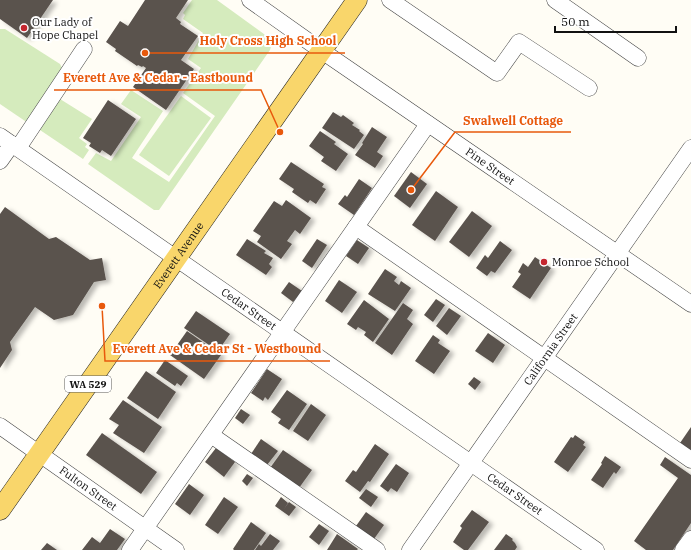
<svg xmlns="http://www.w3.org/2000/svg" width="691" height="550" font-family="'IBM Plex Serif',serif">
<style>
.green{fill:#d5ebbd}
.building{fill:#5a524d;filter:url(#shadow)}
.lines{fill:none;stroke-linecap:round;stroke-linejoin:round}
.minor-casing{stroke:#444;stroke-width:17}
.major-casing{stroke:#222;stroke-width:21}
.minor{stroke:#fff;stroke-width:16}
.major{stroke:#f9d66b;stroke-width:20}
.poi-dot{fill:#c4262e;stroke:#fff;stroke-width:1.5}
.labels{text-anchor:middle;stroke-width:4;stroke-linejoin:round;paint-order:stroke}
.shield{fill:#fff;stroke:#585858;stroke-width:1}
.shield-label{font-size:10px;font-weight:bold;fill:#111}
.poi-label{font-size:11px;fill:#111;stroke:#fff;text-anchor:start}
.street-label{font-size:11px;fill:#111;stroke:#fff}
.leader{fill:none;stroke:#e8590c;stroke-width:1.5}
.callout-dot{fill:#e8590c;stroke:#fff;stroke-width:1.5}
.callout-label{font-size:12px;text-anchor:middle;font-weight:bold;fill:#e8590c;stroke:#fff;stroke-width:4;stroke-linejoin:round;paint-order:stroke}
</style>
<defs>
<filter id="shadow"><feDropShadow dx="4.5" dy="2.5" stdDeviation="2" flood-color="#0004"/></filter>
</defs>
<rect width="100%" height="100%" fill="#fffdf5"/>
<!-- green -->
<g class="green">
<polygon points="192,0 217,0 268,37 272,43 270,50 159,210 154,210 88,164 96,153 111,161 141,117 121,104 131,90 163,111 132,158 169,182 215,116 183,93 201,68 188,59 203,33 183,19 185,15 183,13"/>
<polygon points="0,29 5,29 60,64 62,68 28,123 0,104"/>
<polygon points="181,96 211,118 169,176 139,155"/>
<polygon points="60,99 92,119 79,138 87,144 85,147 89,150 83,159 40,130"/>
</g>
<!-- building -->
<g class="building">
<polygon points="0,0 53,0 27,38 0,19"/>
<polygon points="145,0 188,0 176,18 181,22 180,24 198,36 181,60 194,69 166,110 133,87 146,68 143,66 142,67 138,65 137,66 115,51 116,49 106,42 120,21 128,26"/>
<polygon points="108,100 136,119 111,156 102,150 100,153 89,146 91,143 83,138"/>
<polygon points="333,112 341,117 343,115 354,123 352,125 360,130 359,131 364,135 354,149 322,128"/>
<polygon points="372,127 387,137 377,152 383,156 375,168 355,155 363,144 362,143"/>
<polygon points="320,131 336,142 334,144 348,154 336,171 321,161 324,157 309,146"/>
<polygon points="291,162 324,184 322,187 326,189 316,204 310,200 308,203 292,192 294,189 279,179"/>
<polygon points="411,172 427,184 410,208 394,196"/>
<polygon points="359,179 372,188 354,215 338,204 345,195 347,197"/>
<polygon points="436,191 458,207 435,241 412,225"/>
<polygon points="286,200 311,218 300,234 295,230 287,241 292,244 281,259 257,242 261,236 253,231 274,201 282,206"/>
<polygon points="5,207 49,239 56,237 90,260 102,258 106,280 94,282 73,315 54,320 35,307 10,342 12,350 0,368 0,214"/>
<polygon points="472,211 492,226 469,257 449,242"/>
<polygon points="247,239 266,251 264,253 273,258 269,264 272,267 266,275 236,255"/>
<polygon points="317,239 327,245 312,268 302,261"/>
<polygon points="357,240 369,248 358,264 346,256"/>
<polygon points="500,241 512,250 495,273 491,271 487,276 476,268 485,255 488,258"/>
<polygon points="535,257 551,268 530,299 512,287 521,274 518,272 523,263 528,267"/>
<polygon points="385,269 397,277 394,281 399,285 401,281 411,288 395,311 368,294"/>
<polygon points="339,280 357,292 342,313 325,301"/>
<polygon points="289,282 302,291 293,302 281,293"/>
<polygon points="436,299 445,305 433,322 424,315"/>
<polygon points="364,300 389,319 373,342 364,335 366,332 358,327 356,330 347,324"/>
<polygon points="403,303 413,310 407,319 413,324 392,355 375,343"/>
<polygon points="449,308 461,316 447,335 436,326"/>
<polygon points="196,311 230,334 218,351 184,328"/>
<polygon points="187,331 221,355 204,379 170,355"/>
<polygon points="488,333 505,345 493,363 475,351"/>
<polygon points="433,335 440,340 438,343 450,351 434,374 415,361"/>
<polygon points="165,360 188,376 181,386 177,383 175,386 156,373"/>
<polygon points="267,369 282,379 268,400 265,397 263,401 251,393"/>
<polygon points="146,371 176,392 158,419 127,398"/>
<polygon points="474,377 481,382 475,390 468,384"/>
<polygon points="287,390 307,404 289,430 278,423 281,419 271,412"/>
<polygon points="123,400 162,427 144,453 113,433 119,425 109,419"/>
<polygon points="311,404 326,415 308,441 293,431"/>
<polygon points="241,409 250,415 243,424 235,418"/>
<polygon points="691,427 691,451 680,443"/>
<polygon points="102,433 157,472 141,494 86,455"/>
<polygon points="575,435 585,442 583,445 586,447 568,472 554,462 571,437 573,438"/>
<polygon points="261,439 278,451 267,465 251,454"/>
<polygon points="375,444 389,454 370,482 368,481 360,492 345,481 353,470 356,472"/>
<polygon points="216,448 235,462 224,477 205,462"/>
<polygon points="283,450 312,470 299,488 270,468"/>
<polygon points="605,456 621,467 616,474 614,472 603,488 591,480 602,464 601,463"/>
<polygon points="665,457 691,475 691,523 673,550 646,550 634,541 678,478 660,465"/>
<polygon points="396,464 409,473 397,492 391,488 388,492 380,486"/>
<polygon points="247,474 253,478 247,486 242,481"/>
<polygon points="189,484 204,495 190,515 175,504"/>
<polygon points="366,489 378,497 371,507 359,498"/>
<polygon points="224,497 238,507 218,534 205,525"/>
<polygon points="281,497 288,503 284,509 289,502 296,507 289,516 275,506"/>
<polygon points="472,510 489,522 468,550 464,550 453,542 462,528 460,526"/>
<polygon points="366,512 384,525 374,539 356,526"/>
<polygon points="251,522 266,533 254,550 234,550 233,549"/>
<polygon points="319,524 329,531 319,545 309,537"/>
<polygon points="110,529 125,539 117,550 95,550 98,545 95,550 82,550 92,537 100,543"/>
<polygon points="270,534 280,541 273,550 255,550 259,544 261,546"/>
<polygon points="337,534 358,549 357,550 327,550"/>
<polygon points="506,534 513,539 512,540 515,543 517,547 515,550 494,550"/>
<polygon points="47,543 57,550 41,550"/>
</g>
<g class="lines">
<defs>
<g id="minor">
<path id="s1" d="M250 0 322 51 691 304"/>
<polyline points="390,0 497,73 519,42 589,88"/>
<polyline points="555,0 638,58"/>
<path id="s2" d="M0 136 596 550"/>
<polyline points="18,148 84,49"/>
<polyline points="0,161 12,144"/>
<polyline points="356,227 691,460"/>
<path id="s3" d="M0 426 176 550"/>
<polyline points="211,435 377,550"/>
<polyline points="130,550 428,124"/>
<path id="s4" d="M410 550 691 148"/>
<polyline points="683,550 691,539"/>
</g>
<g id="major">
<path id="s5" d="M0 510 357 0"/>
</g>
</defs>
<!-- minor casing -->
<use href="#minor" class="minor-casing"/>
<!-- major casing -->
<use href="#major" class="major-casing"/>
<!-- minor -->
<use href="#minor" class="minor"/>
<!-- major -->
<use href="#major" class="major"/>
</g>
<!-- markers -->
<g class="poi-dot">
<circle cx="24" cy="28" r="4"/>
<circle cx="544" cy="262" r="4"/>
</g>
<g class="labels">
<!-- shield labels -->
<rect class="shield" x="65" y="376" width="46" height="16" rx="3"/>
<g class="shield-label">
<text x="88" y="388">WA 529</text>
</g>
<!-- poi labels -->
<g class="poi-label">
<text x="32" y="26">Our Lady of<tspan x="32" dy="13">Hope Chapel</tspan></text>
<text x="552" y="266">Monroe School</text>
</g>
<!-- street labels -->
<g class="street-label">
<text dy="4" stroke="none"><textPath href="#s1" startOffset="292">Pine Street</textPath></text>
<text dy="4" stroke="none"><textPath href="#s5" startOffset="311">Everett Avenue</textPath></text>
<text dy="4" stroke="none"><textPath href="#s2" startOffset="303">Cedar Street</textPath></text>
<text dy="4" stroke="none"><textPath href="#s4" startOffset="245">California Street</textPath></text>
<text dy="4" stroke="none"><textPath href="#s3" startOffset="108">Fulton Street</textPath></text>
<text dy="4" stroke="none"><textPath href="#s2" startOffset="627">Cedar Street</textPath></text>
</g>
</g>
<!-- callouts -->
<path class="leader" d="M145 53L192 53H345M280 132L261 90H54M411 190L455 132H571M102 306L105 361H330"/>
<g class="callout-dot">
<circle cx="145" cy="53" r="4"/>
<circle cx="280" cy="132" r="4"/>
<circle cx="411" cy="190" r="4"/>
<circle cx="102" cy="306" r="4"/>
</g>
<g class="callout-label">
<text x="268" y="45">Holy Cross High School</text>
<text x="158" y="82">Everett Ave &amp; Cedar - Eastbound</text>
<text x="513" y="125">Swalwell Cottage</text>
<text x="217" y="353">Everett Ave &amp; Cedar St - Westbound</text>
</g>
<!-- scale -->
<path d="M555 26v6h121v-6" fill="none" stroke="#111111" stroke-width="2"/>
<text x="561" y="26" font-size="12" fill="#111111" stroke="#ffffff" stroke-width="3" paint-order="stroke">50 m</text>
</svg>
